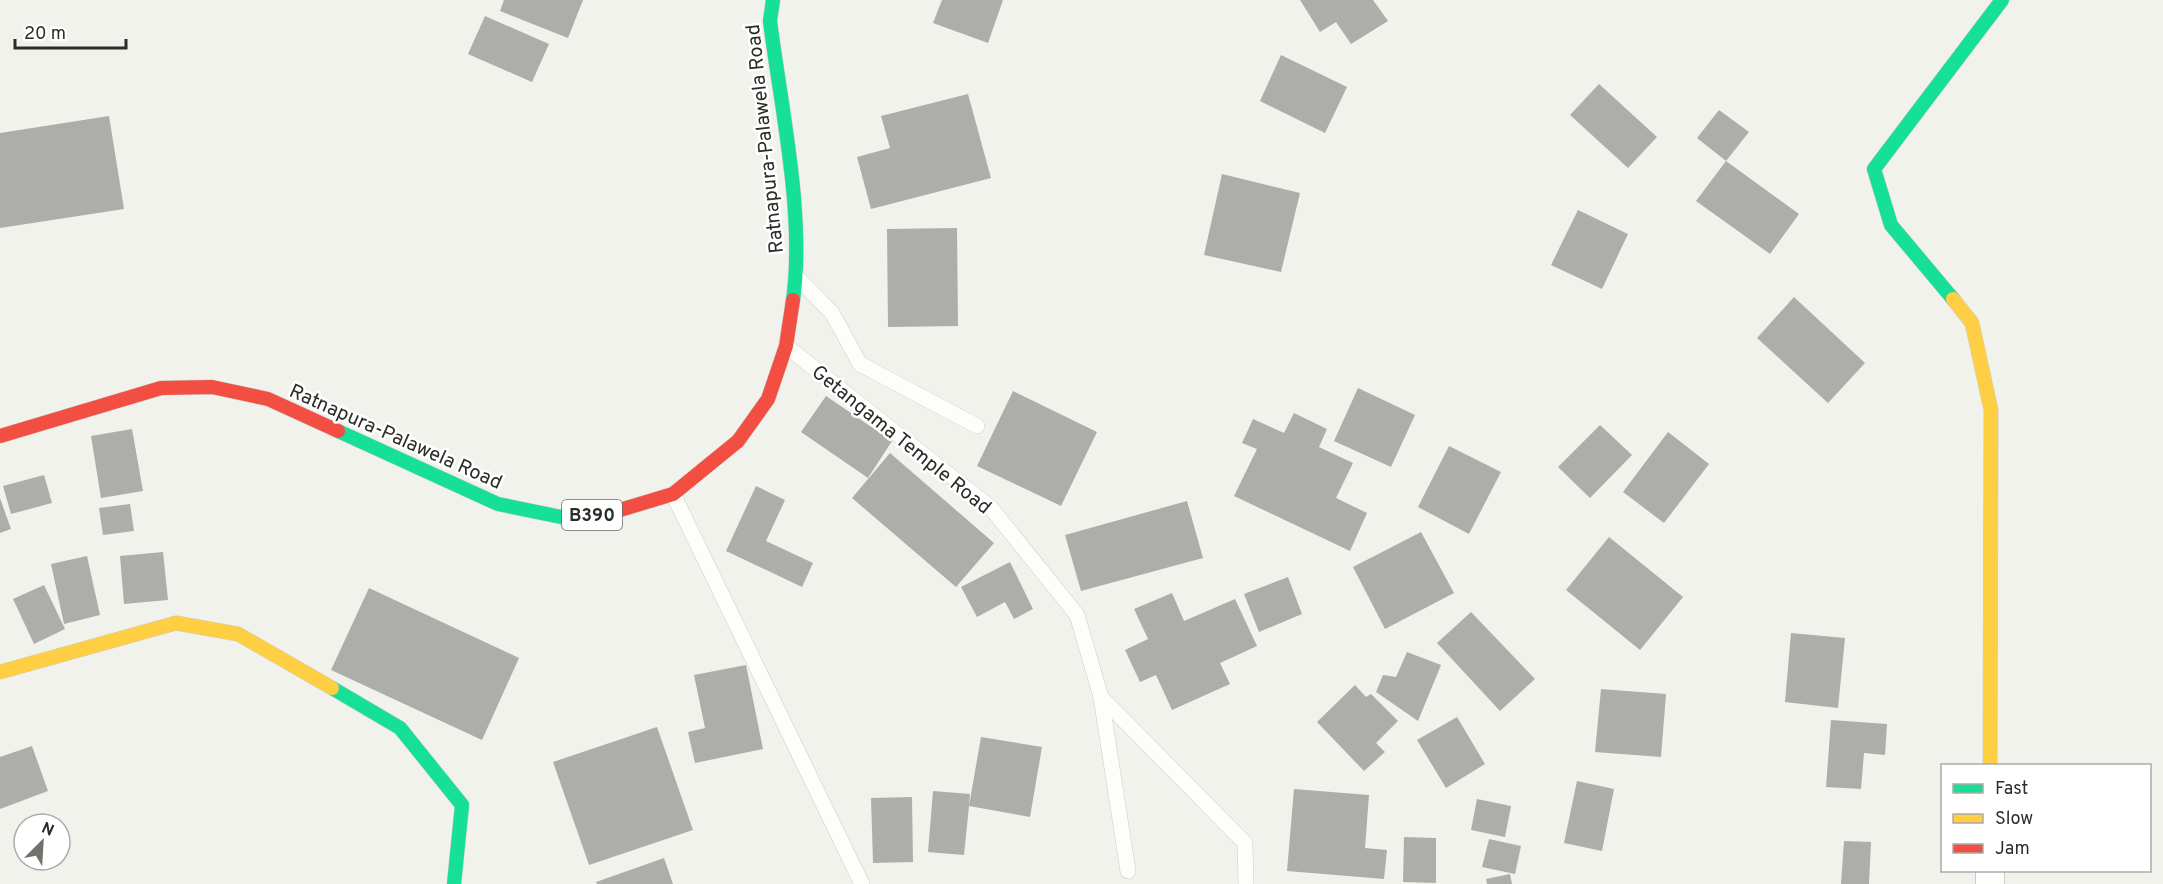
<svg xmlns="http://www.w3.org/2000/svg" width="2163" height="884" font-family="Overpass,sans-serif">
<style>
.building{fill:#adaea9}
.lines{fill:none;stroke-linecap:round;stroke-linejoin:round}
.lane-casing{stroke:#cccdc8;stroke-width:16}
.street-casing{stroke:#cccdc8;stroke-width:30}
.fast-casing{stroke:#cccdc8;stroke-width:15}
.slow-casing{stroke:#cccdc8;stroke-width:15}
.jam-casing{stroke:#cccdc8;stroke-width:15}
.lane{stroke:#fdfdfc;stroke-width:15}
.street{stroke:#fdfdfc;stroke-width:28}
.fast{stroke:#16e098;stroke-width:14}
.slow{stroke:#ffcf43;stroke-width:14}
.jam{stroke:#f24e42;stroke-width:14}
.labels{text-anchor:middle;stroke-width:5;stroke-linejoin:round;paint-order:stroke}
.shield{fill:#fff;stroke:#6b6c69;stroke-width:1.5}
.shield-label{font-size:18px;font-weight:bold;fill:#2c2d29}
.street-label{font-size:20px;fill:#2c2d29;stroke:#fff}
</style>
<rect width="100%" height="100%" fill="#f1f2ec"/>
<!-- building -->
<g class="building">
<polygon points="504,0 583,0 568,38 500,11"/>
<polygon points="942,0 1003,0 988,43 933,23"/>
<polygon points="1300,0 1373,0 1388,21 1351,44 1336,22 1320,32"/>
<polygon points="485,16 549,44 532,82 468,54"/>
<polygon points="1281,55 1347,87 1325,133 1260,101"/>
<polygon points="1599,84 1657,137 1628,168 1570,115"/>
<polygon points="968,94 991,178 871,209 857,157 890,148 881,116"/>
<polygon points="1719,110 1749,132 1726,161 1697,138"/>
<polygon points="109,116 124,209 0,228 0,133"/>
<polygon points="1726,161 1799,214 1770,254 1696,201"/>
<polygon points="1222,174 1300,193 1281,272 1204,255"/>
<polygon points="1578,210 1628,234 1602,289 1551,265"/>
<polygon points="957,228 958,326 888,327 887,229"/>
<polygon points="1794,297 1865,363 1828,403 1757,338"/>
<polygon points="1358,388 1415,415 1391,467 1334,441"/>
<polygon points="1013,391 1097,432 1061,506 977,466"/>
<polygon points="826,396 892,441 868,478 801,432"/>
<polygon points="1294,413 1327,429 1319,447 1353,463 1336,498 1367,513 1350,551 1234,496 1257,449 1242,443 1253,419 1284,433"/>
<polygon points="1600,425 1632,455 1590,498 1558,467"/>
<polygon points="132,429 143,491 101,498 91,436"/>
<polygon points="1668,432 1709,464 1664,523 1623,492"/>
<polygon points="1449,446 1501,472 1469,534 1418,507"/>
<polygon points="890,453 994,543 956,587 852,498"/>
<polygon points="44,475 52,503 11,514 3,486"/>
<polygon points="756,486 785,500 766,541 813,563 802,587 726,551"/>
<polygon points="0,498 11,529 0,533"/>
<polygon points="1187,501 1203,558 1081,591 1065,535"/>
<polygon points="130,504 134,531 103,535 99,508"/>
<polygon points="1421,532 1454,593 1385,629 1353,567"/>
<polygon points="1609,537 1683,597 1640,650 1566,590"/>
<polygon points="163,552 168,600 124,604 120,556"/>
<polygon points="87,556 100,615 64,624 51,564"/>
<polygon points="1010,562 1033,609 1014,619 1005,602 977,617 961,587"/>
<polygon points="1288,577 1302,614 1259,632 1244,594"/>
<polygon points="44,585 65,629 34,644 13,599"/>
<polygon points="369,588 519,658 482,740 331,670"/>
<polygon points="1172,593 1184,621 1235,599 1257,646 1220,663 1230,684 1172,710 1156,675 1140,682 1125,650 1148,639 1134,609"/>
<polygon points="1471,612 1535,679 1500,711 1437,643"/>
<polygon points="1791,633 1845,638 1838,708 1785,702"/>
<polygon points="1407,652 1441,665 1418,721 1376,692 1383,675 1396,677"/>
<polygon points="746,665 763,749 695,763 688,732 705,728 694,675"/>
<polygon points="1355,685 1366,697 1371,694 1398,721 1376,743 1385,752 1364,771 1317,722"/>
<polygon points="1601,689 1666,694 1661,757 1595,752"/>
<polygon points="1457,717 1485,764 1446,788 1417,740"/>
<polygon points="1831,720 1887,724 1885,755 1864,753 1861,789 1826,787"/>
<polygon points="657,727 693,830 589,865 553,762"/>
<polygon points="981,737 1042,747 1030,817 969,806 964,855 928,852 933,791 970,794 969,806"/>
<polygon points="32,746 48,791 0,809 0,757"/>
<polygon points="1577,781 1614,789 1602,851 1564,843"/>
<polygon points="1294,789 1369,795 1365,848 1387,850 1384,879 1287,871"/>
<polygon points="912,797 913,862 873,863 871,798"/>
<polygon points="1477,799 1511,806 1505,837 1471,830"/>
<polygon points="1404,837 1436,838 1436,883 1403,882"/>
<polygon points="1489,839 1521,846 1515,874 1482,867"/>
<polygon points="1844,841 1871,842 1869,884 1841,884"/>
<polygon points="664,858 673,884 597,884 596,882"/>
<polygon points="1510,874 1512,884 1487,884 1486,879"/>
</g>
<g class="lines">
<defs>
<g id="lane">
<polyline points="796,276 832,313 860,364 977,426"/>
<polyline points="786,346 991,508 1077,615 1101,697 1128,871"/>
<polyline points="673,494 862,884"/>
<polyline points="1101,697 1245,843 1246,884"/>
</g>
<polyline id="street" points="1990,884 1990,870"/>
<g id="fast">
<path d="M773 0 770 21C781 108 805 215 793 300"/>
<polyline points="1953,299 1891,225 1874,169 2002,0"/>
<polyline points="338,431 498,504 561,517 610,513"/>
<polyline points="332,688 400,728 462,805 454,884"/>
</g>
<g id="slow">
<polyline points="1953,299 1972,323 1991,410 1990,766"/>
<polyline points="0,672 176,623 238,634 332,688"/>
</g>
<g id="jam">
<polyline points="0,436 161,388 212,387 268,399 338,431"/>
<polyline points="610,513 673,494 738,441 768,399 786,346 793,300"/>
</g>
</defs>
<!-- lane casing -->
<use href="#lane" class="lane-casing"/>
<!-- street casing -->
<use href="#street" class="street-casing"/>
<!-- fast casing -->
<use href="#fast" class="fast-casing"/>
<!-- slow casing -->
<use href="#slow" class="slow-casing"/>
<!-- jam casing -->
<use href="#jam" class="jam-casing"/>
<!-- lane -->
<use href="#lane" class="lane"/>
<!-- street -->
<use href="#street" class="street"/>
<!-- fast -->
<use href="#fast" class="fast"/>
<!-- slow -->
<use href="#slow" class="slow"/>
<!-- jam -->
<use href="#jam" class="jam"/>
</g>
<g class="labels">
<!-- shield labels -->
<rect class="shield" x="562" y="500" width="60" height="30" rx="4.5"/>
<g class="shield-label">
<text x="592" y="521">B390</text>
</g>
<!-- street labels -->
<g class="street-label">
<text transform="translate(764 139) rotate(-96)" y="7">Ratnapura-Palawela Road</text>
<text transform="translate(396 436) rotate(24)" y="7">Ratnapura-Palawela Road</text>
<text transform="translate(902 439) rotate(39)" y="7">Getangama Temple Road</text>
</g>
</g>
<!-- legend -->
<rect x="1941" y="764" width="210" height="108" fill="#ffffff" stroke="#ababa9" stroke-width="1.5"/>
<rect x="1953" y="784" width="30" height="9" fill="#16e098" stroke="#ababa9" stroke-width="1.5"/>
<text x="1995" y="794" font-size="18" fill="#2c2d29">Fast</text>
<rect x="1953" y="814" width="30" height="9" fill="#ffcf43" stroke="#ababa9" stroke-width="1.5"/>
<text x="1995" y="824" font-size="18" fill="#2c2d29">Slow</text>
<rect x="1953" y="844" width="30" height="9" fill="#f24e42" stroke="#ababa9" stroke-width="1.5"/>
<text x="1995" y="854" font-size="18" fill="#2c2d29">Jam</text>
<!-- north arrow -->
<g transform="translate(42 842) rotate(24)"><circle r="28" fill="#ffffff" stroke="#ababa9" stroke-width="1.5"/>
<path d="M0-4.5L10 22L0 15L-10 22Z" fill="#71726d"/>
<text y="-9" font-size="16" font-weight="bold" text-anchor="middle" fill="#2c2d29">N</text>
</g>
<!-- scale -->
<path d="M15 39v9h111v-9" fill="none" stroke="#2c2d29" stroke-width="3"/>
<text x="24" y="39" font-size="18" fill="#2c2d29" stroke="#ffffff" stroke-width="4.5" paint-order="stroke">20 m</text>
</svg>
